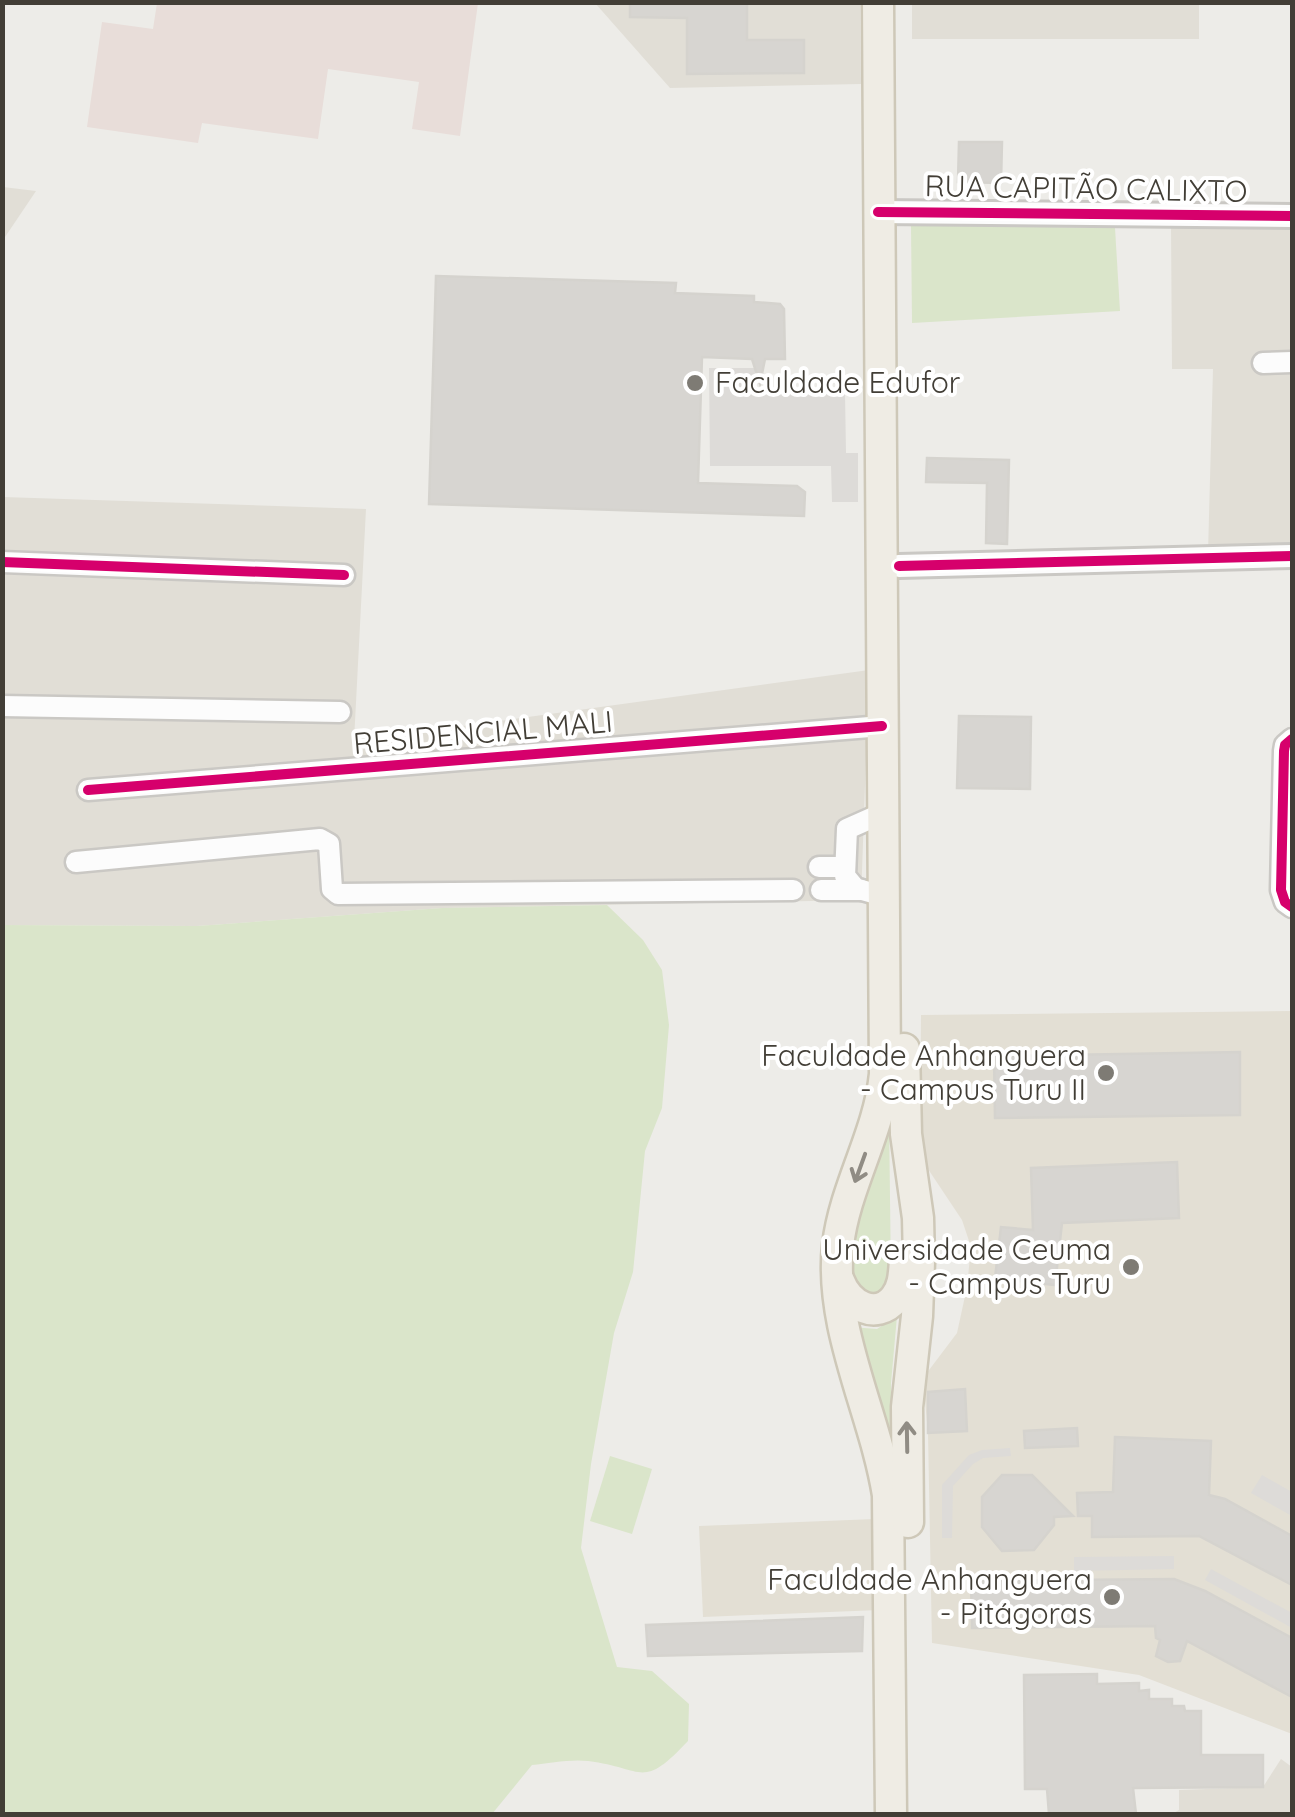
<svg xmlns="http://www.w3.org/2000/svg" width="1295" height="1817" font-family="Quicksand,sans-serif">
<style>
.residential{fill:#e1ded6}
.education{fill:#e3dfd4}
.medical{fill:#e8ddd9}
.green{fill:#dae5ca}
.parking{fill:#dddbd8}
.building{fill:#d7d5d1;stroke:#d5d3ce;stroke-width:2.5}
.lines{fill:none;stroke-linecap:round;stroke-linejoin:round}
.minor-casing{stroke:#cac8c4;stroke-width:25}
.tertiary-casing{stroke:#cac8c4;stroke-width:28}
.primary-casing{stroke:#cec8b8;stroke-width:35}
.minor{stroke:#fcfcfc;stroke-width:20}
.tertiary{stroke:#fcfcfc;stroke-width:22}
.primary{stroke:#efece4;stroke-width:30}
.cycleway-casing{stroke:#fff;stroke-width:16}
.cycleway{stroke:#d6006c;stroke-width:10}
.oneway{stroke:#908c84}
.poi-dot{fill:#7e7b74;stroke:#fff;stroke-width:4}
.labels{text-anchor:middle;stroke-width:8;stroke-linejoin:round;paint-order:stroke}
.street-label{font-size:30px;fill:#423e36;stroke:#fff}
.poi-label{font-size:30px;fill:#423e36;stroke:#fff;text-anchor:end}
</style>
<rect width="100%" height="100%" fill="#edece8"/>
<!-- residential -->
<g class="residential">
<polygon points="595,3 860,3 861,84 670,88"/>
<rect x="912" y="3" width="287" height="36"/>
<polygon points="3,187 36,191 3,240 2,187"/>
<polygon points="1171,223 1292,225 1292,549 1208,553 1213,369 1172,369"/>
<polygon points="3,497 366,509 354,741 869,670 861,900 442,908 197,926 3,925"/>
<polygon points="1281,1759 1292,1767 1292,1814 1172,1814 1179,1810 1179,1790 1263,1787"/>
</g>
<!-- education -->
<g class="education">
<polygon points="1292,1011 1292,1734 1139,1675 932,1643 928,1433 923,1378 957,1333 967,1287 971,1247 962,1220 926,1166 920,1145 921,1015"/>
<polygon points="875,1519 879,1610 703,1617 699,1526"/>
</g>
<!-- medical -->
<polygon class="medical" points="157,3 478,3 460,136 412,129 419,82 328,69 318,139 202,123 198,143 87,127 102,22 153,29"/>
<!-- green -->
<g class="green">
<polygon points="911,225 1115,228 1120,311 912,323"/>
<path d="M607 905 643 940 662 970 669 1025 662 1108 645 1151 633 1272 614 1333 591 1464 581 1548 617 1667 652 1671 689 1704 688 1741C641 1791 645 1768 588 1761 571 1759 549 1763 532 1765L492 1814H3V925L197 926 442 908Z"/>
<polygon points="889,1118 891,1276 884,1294 867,1298 848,1274 851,1238"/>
<polygon points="897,1316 891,1383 891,1464 851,1327 877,1329"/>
<polygon points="610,1456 652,1469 632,1534 590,1521"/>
</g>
<!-- parking -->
<g class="parking">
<polygon points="709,368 755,368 756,393 845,393 846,453 858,453 858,502 832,502 831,466 710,466"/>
<polygon points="1010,1448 1011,1456 983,1458 973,1464 953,1486 952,1538 942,1538 942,1485 969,1455 982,1450"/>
<polygon points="1262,1475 1292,1492 1292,1516 1251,1493"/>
<polygon points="1174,1556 1174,1569 1074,1571 1074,1557"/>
<polygon points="1211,1569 1292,1613 1292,1628 1205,1580"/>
</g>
<!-- building -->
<g class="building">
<polygon points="630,2 747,2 747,40 804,40 804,73 687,74 687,18 630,17"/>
<polygon points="959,142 1002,142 1001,183 958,182"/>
<polygon points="436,276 676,283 675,293 754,296 754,302 780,304 784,309 785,359 765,359 760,384 752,359 702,357 698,483 797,486 805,492 804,516 429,504"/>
<polygon points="927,458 1009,460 1007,544 986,543 987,483 926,482"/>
<polygon points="959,716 1031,717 1030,789 957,788"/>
<polygon points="1240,1052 1240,1115 995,1118 994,1056"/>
<polygon points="1177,1162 1179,1218 1062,1223 1055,1285 995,1278 1001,1227 1033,1230 1031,1168"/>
<polygon points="965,1389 967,1431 928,1433 928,1392"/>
<polygon points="1077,1428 1078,1446 1025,1448 1024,1431"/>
<polygon points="1115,1437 1211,1441 1209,1495 1225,1499 1292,1536 1292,1585 1199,1536 1092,1537 1092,1516 1078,1516 1077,1493 1113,1492"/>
<polygon points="1002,1475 1032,1475 1073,1516 1054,1517 1054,1525 1034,1550 1002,1551 982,1527 982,1497"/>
<polygon points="1174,1579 1205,1591 1292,1638 1292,1697 1187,1641 1180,1661 1168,1662 1156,1656 1160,1640 1156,1638 1155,1626 972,1628 971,1581"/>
<polygon points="863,1617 862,1651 648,1656 646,1625"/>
<polygon points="1097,1674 1097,1684 1139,1683 1139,1691 1149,1690 1149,1699 1172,1699 1172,1706 1184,1706 1185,1711 1201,1711 1201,1755 1263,1755 1263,1787 1133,1788 1136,1814 1049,1814 1047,1789 1025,1789 1024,1675"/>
</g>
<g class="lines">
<defs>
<g id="minor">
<polyline points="1263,363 1292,362"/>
<polyline points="2,562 344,575"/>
<polyline points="2,706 340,712"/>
<polyline points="1292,739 1285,745 1284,751 1281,890 1285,902 1292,907"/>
<polyline points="88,790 882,726"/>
<polyline points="883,813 847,829 845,876 855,888 883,896"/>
<polyline points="76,862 320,839 329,844 332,889 338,894 793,890"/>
<polyline points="819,867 845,867"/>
<polyline points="821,890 861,890"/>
</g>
<g id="tertiary">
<polyline points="878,212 1292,216"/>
<polyline points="899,566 1292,556"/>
</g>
<g id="primary">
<path d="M878 2 885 1074C879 1134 845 1186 838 1245 829 1330 875 1413 888 1495L891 1814"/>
<polyline points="904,1049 906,1134 918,1218 919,1262 917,1316 907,1407 908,1522"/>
<path d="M839 1281C847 1304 876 1322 895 1298 904 1287 904 1273 905 1260"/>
</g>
</defs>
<!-- minor casing -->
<use href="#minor" class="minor-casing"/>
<!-- tertiary casing -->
<use href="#tertiary" class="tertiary-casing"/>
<!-- primary casing -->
<use href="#primary" class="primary-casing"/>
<!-- minor -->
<use href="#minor" class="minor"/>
<!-- tertiary -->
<use href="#tertiary" class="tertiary"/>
<!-- primary -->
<use href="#primary" class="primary"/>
<defs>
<g id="cycleway">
<polyline points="878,212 1292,216"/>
<polyline points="2,562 344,575"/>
<polyline points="899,566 1292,556"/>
<polyline points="1292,739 1285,745 1284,751 1281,890 1285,902 1292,907"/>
<polyline points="88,790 882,726"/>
</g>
</defs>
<!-- cycleway casing -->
<use href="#cycleway" class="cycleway-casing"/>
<!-- cycleway -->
<use href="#cycleway" class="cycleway"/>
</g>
<!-- one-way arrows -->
<defs><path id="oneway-shaft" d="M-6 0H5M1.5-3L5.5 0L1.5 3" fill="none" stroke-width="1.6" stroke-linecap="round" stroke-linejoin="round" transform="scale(2.5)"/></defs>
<g class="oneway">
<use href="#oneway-shaft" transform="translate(860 1168) rotate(110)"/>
<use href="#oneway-shaft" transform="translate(907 1437) rotate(-91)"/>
</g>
<!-- markers -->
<g class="poi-dot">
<circle cx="695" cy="383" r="10"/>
<circle cx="1106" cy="1073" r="10"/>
<circle cx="1131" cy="1267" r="10"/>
<circle cx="1112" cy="1597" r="10"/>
</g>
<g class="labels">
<!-- street labels -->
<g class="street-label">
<text transform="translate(1086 189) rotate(1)" y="10">RUA CAPITÃO CALIXTO</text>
<text transform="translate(483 733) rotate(-5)" y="10">RESIDENCIAL MALI</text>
</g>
<!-- poi labels -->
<g class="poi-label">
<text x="715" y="393" text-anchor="start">Faculdade Edufor</text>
<text x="1086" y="1066">Faculdade Anhanguera<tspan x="1086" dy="34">- Campus Turu II</tspan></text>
<text x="1111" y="1260">Universidade Ceuma<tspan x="1111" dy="34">- Campus Turu</tspan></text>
<text x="1092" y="1590">Faculdade Anhanguera<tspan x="1092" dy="34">- Pitágoras</tspan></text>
</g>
</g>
<!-- border -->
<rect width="1295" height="1817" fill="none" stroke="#423e36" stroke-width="10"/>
</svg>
